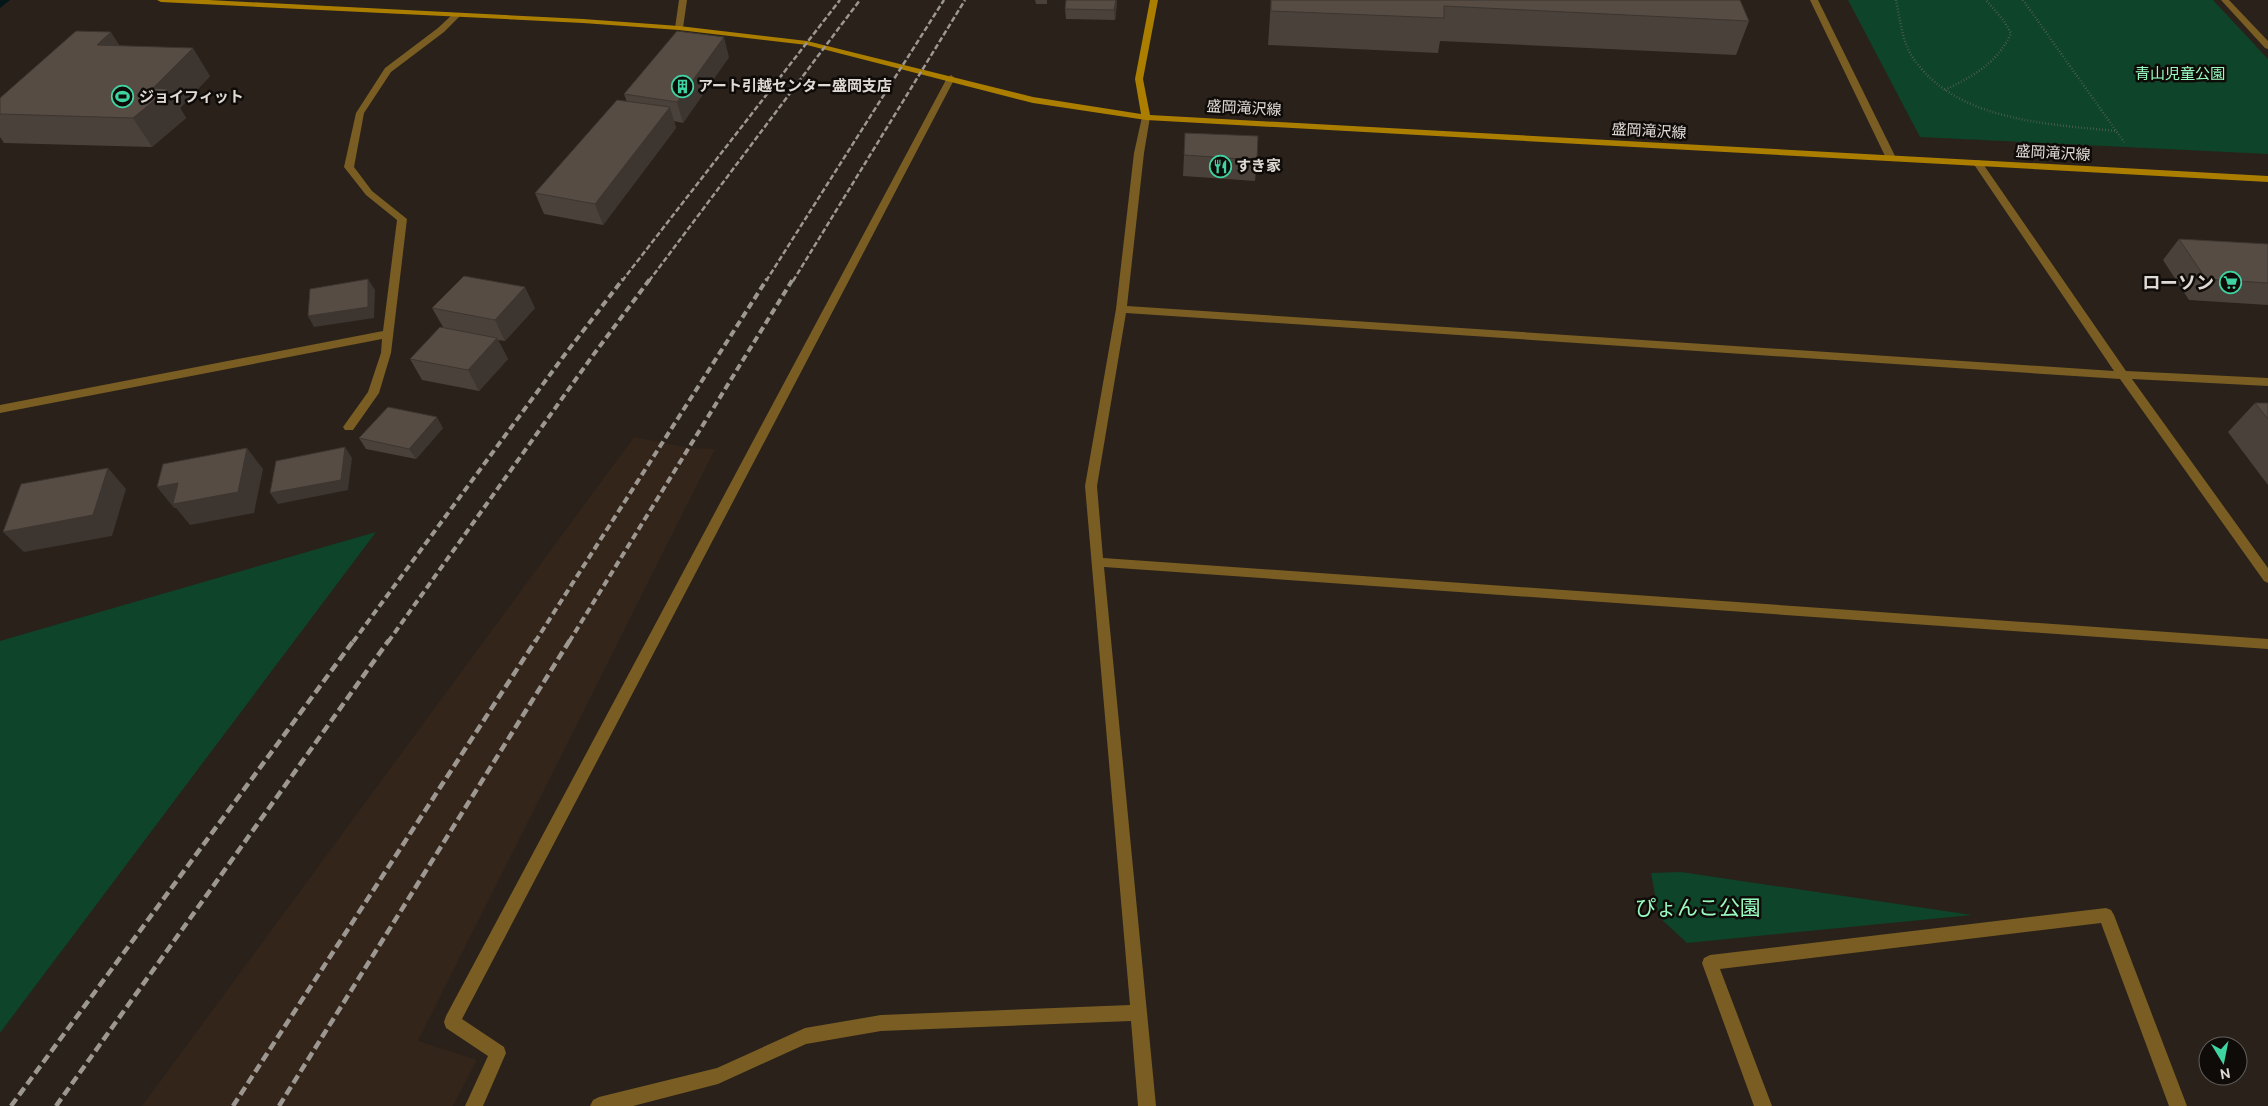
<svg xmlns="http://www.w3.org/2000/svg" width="2268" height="1106" font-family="Ubuntu,'Noto Sans JP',sans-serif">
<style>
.built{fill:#33251a}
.green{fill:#0e4429}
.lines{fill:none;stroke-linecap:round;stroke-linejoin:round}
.stream{fill:#041619;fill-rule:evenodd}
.path{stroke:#756e68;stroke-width:2.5;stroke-dasharray:0.5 2.5;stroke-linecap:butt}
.lane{fill:#795d22;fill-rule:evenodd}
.street{fill:#795d22;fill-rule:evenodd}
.secondary{fill:#ab7e00;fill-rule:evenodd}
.rail-far2{stroke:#9d9791;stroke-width:2.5;stroke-dasharray:5.5 2.5;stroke-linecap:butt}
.rail-far1{stroke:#9d9791;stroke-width:4;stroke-dasharray:7 4;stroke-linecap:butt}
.rail{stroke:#9d9791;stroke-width:4.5;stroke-dasharray:9 4.5;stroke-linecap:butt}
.wall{fill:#4a413a}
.shaded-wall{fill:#3c3530}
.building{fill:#564c44;stroke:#3c3530}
.labels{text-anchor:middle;stroke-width:5;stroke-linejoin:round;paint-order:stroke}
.far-park-label{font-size:15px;fill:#98fbbf;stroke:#0f0b08}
.far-poi-label{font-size:15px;font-weight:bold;fill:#e0dad5;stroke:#0f0b08;text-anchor:start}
.far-street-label{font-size:15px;fill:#e0dad5;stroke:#0f0b08}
.poi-label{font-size:18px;font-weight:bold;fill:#e0dad5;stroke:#0f0b08;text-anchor:end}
.near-park-label{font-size:21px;fill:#98fbbf;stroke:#0f0b08}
</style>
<rect width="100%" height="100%" fill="#29211a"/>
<!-- built -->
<polygon class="built" points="634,437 690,448 715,449 418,1041 477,1060 453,1106 142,1106"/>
<!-- green -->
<g class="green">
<polygon points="1848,0 2213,0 2268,59 2268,154 1920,137"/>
<polygon points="376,532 0,1033 0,641"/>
<polygon points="1681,872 1972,915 1687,943 1659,917 1651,873"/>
</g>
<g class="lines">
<!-- stream -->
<polygon class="stream" points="0,0 10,0 0,8"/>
<!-- path -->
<g class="path">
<path d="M1896 0C1900 19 1902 42 1913 58 1956 121 2048 124 2116 131"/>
<polyline points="2023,0 2124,142"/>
<path d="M1945 90C1973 76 1998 63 2011 33L2004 21 1986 0"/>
</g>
<!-- lane -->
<g class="lane">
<polygon points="1810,0 1818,0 1896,158 1894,160 1888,160 1886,158"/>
<polygon points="2221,0 2229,0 2268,41 2268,49 2265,48"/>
</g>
<!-- street -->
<g class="street">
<polygon points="679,0 687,0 683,28 679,30 675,28"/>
<polygon points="454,13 461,15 444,32 391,72 364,113 354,167 372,191 407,219 391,353 379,393 353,430 345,430 343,427 368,392 381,353 382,339 0,413 0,405 383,331 397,220 366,195 344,167 356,113 385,68 438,28"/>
<polygon points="951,75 955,78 462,1019 504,1047 506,1053 483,1106 465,1106 488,1056 446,1028 444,1022 446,1016 947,78"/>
<polygon points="1146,114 1150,117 1144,153 1127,306 2114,371 1973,163 1978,160 1981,161 2126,371 2268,378 2268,386 2132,379 2268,568 2268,583 2264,581 2120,379 1126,313 1097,486 1103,558 2268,639 2268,649 1104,567 1156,1106 1138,1106 1131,1021 881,1031 806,1044 718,1084 633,1106 590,1106 593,1100 599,1097 717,1068 805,1028 881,1015 1130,1005 1085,486 1116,309 1134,153 1142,117"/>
<polygon points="2106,908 2111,910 2114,915 2187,1106 2169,1106 2101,923 1720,969 1772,1106 1754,1106 1702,963 1704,958 1710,955"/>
</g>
<!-- secondary -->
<polygon class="secondary" points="157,0 209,0 583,19 679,26 807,41 1033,97 1141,114 1135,79 1150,0 1158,0 1143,79 1150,115 2268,176 2268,182 1146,120 1033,103 807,45 679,30 583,23 161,2"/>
<!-- rail-far2 -->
<g class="rail-far2">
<polyline points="622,281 840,0"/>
<polyline points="649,281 860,0"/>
<polyline points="766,281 944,0"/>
<polyline points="793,281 965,0"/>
</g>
<!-- rail-far1 -->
<g class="rail-far1">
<polyline points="353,642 563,357 623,279"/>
<polyline points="388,642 591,358 650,279"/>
<polyline points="535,642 767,279"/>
<polyline points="569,642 793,279"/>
</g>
<!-- rail -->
<g class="rail">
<polyline points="11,1106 354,640"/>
<polyline points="56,1106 389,640"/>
<polyline points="233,1106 536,640"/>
<polyline points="279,1106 570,640"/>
</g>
</g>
<!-- wall -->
<g class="wall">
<polygon points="1035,0 1047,0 1047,4 1036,4"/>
<polygon points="1271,0 1734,0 1749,21 1736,55 1440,41 1438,53 1268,45"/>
<polygon points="1117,4 1115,20 1066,19 1065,9"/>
<polygon points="120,46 210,76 180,108 186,118 152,147 4,143 0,137 0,98"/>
<polygon points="729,57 683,123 674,121 676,128 603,225 544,214 535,193 627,102 624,94"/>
<polygon points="1184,155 1257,160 1255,181 1183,176"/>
<polygon points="2179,239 2268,244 2268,305 2189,300 2163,260"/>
<polygon points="432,308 535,308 505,341 498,340 508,359 479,391 422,380 410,359 443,327"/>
<polygon points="2255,403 2268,403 2268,485 2228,432"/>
<polygon points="443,428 416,459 366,449 359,438"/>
</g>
<!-- shaded-wall -->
<g class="shaded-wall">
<polygon points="1116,0 1117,0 1117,4 1115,20 1114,10"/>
<polygon points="111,32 129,60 97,45"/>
<polygon points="724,37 729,57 683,123 677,102"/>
<polygon points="193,48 210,76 180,108 186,118 152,147 133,118 153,88"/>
<polygon points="670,107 676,128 603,225 595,204"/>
<polygon points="368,279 375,290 374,318 314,327 308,316"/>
<polygon points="525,287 535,308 505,341 495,320"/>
<polygon points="497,338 508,359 479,391 468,370"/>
<polygon points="437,417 443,428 416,459 409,449"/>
<polygon points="345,447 352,458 348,490 278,504 270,493"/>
<polygon points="247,448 263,469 254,513 190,525 176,508 174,508 157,487 178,483"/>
<polygon points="108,468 126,489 112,536 24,552 3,532"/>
</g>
<!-- building -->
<g class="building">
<polygon points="1066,0 1116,0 1114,10 1065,9"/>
<polygon points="1271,0 1740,0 1749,21 1444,6 1444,18 1271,11"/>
<polygon points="76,31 111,32 97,45 193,48 153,88 168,89 133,118 0,114 0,98"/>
<polygon points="677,31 724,37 677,102 624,94"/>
<polygon points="617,100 670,107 595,204 535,193"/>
<polygon points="1185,133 1258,136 1257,160 1184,155"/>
<polygon points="2179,239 2268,244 2268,283 2206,279"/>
<polygon points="464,276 525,287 495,320 432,308"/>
<polygon points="368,279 368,307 308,316 310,289"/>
<polygon points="440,327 497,338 468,370 410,359"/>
<polygon points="2255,403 2268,403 2268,419"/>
<polygon points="388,407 437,417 409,449 359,438"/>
<polygon points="345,447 341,480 270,493 276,461"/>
<polygon points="247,448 238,492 173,504 178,483 157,487 163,464"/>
<polygon points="108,468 93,515 3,532 21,484"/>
</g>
<!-- icons -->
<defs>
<symbol id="building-ring" viewBox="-11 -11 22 22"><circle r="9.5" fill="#0f0b08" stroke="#3fd4a2" stroke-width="1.5"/><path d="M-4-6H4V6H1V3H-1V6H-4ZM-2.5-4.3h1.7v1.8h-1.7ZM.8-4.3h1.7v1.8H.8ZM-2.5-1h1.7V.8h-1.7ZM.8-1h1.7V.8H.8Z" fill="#3fd4a2"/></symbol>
<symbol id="stadium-ring" viewBox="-11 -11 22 22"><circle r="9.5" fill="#0f0b08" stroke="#3fd4a2" stroke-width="1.5"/><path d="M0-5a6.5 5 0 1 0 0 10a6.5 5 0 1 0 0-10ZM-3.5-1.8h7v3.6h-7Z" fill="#3fd4a2"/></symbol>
<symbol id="restaurant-ring" viewBox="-11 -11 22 22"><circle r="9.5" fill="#0f0b08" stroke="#3fd4a2" stroke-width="1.5"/><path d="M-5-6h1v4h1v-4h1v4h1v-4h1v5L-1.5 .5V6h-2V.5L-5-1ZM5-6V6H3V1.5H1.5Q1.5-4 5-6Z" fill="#3fd4a2"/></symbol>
<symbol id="supermarket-ring" viewBox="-11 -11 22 22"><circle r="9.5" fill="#0f0b08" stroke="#3fd4a2" stroke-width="1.5"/><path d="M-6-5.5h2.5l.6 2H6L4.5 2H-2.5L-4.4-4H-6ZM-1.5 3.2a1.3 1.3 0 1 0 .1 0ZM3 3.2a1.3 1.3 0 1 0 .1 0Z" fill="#3fd4a2"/></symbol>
</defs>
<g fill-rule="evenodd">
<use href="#building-ring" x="670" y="74" width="25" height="25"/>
<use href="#stadium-ring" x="110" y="84" width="25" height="25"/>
<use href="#restaurant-ring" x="1208" y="154" width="25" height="25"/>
<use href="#supermarket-ring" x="2218" y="270" width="25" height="25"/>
</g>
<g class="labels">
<!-- far-park labels -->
<g class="far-park-label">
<text x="2180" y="79">青山児童公園</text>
</g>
<!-- far-poi labels -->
<g class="far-poi-label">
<text x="698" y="91">アート引越センター盛岡支店</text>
<text x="139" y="102">ジョイフィット</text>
<text x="1236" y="171">すき家</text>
</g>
<!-- far-street labels -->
<g class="far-street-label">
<text transform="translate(1244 108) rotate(3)" y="5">盛岡滝沢線</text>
<text transform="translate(1649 131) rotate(3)" y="5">盛岡滝沢線</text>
<text transform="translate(2053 153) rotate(3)" y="5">盛岡滝沢線</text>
</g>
<!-- poi labels -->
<g class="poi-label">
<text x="2214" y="289">ローソン</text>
</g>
<!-- near-park labels -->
<g class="near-park-label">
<text x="1698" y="915">ぴょんこ公園</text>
</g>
</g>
<!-- north arrow -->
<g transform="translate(2223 1061) rotate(170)"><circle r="24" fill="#0f0b08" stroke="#635e5a"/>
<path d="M0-4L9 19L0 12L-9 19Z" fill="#3fd4a2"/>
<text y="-8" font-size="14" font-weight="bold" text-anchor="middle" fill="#e0dad5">N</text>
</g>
</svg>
